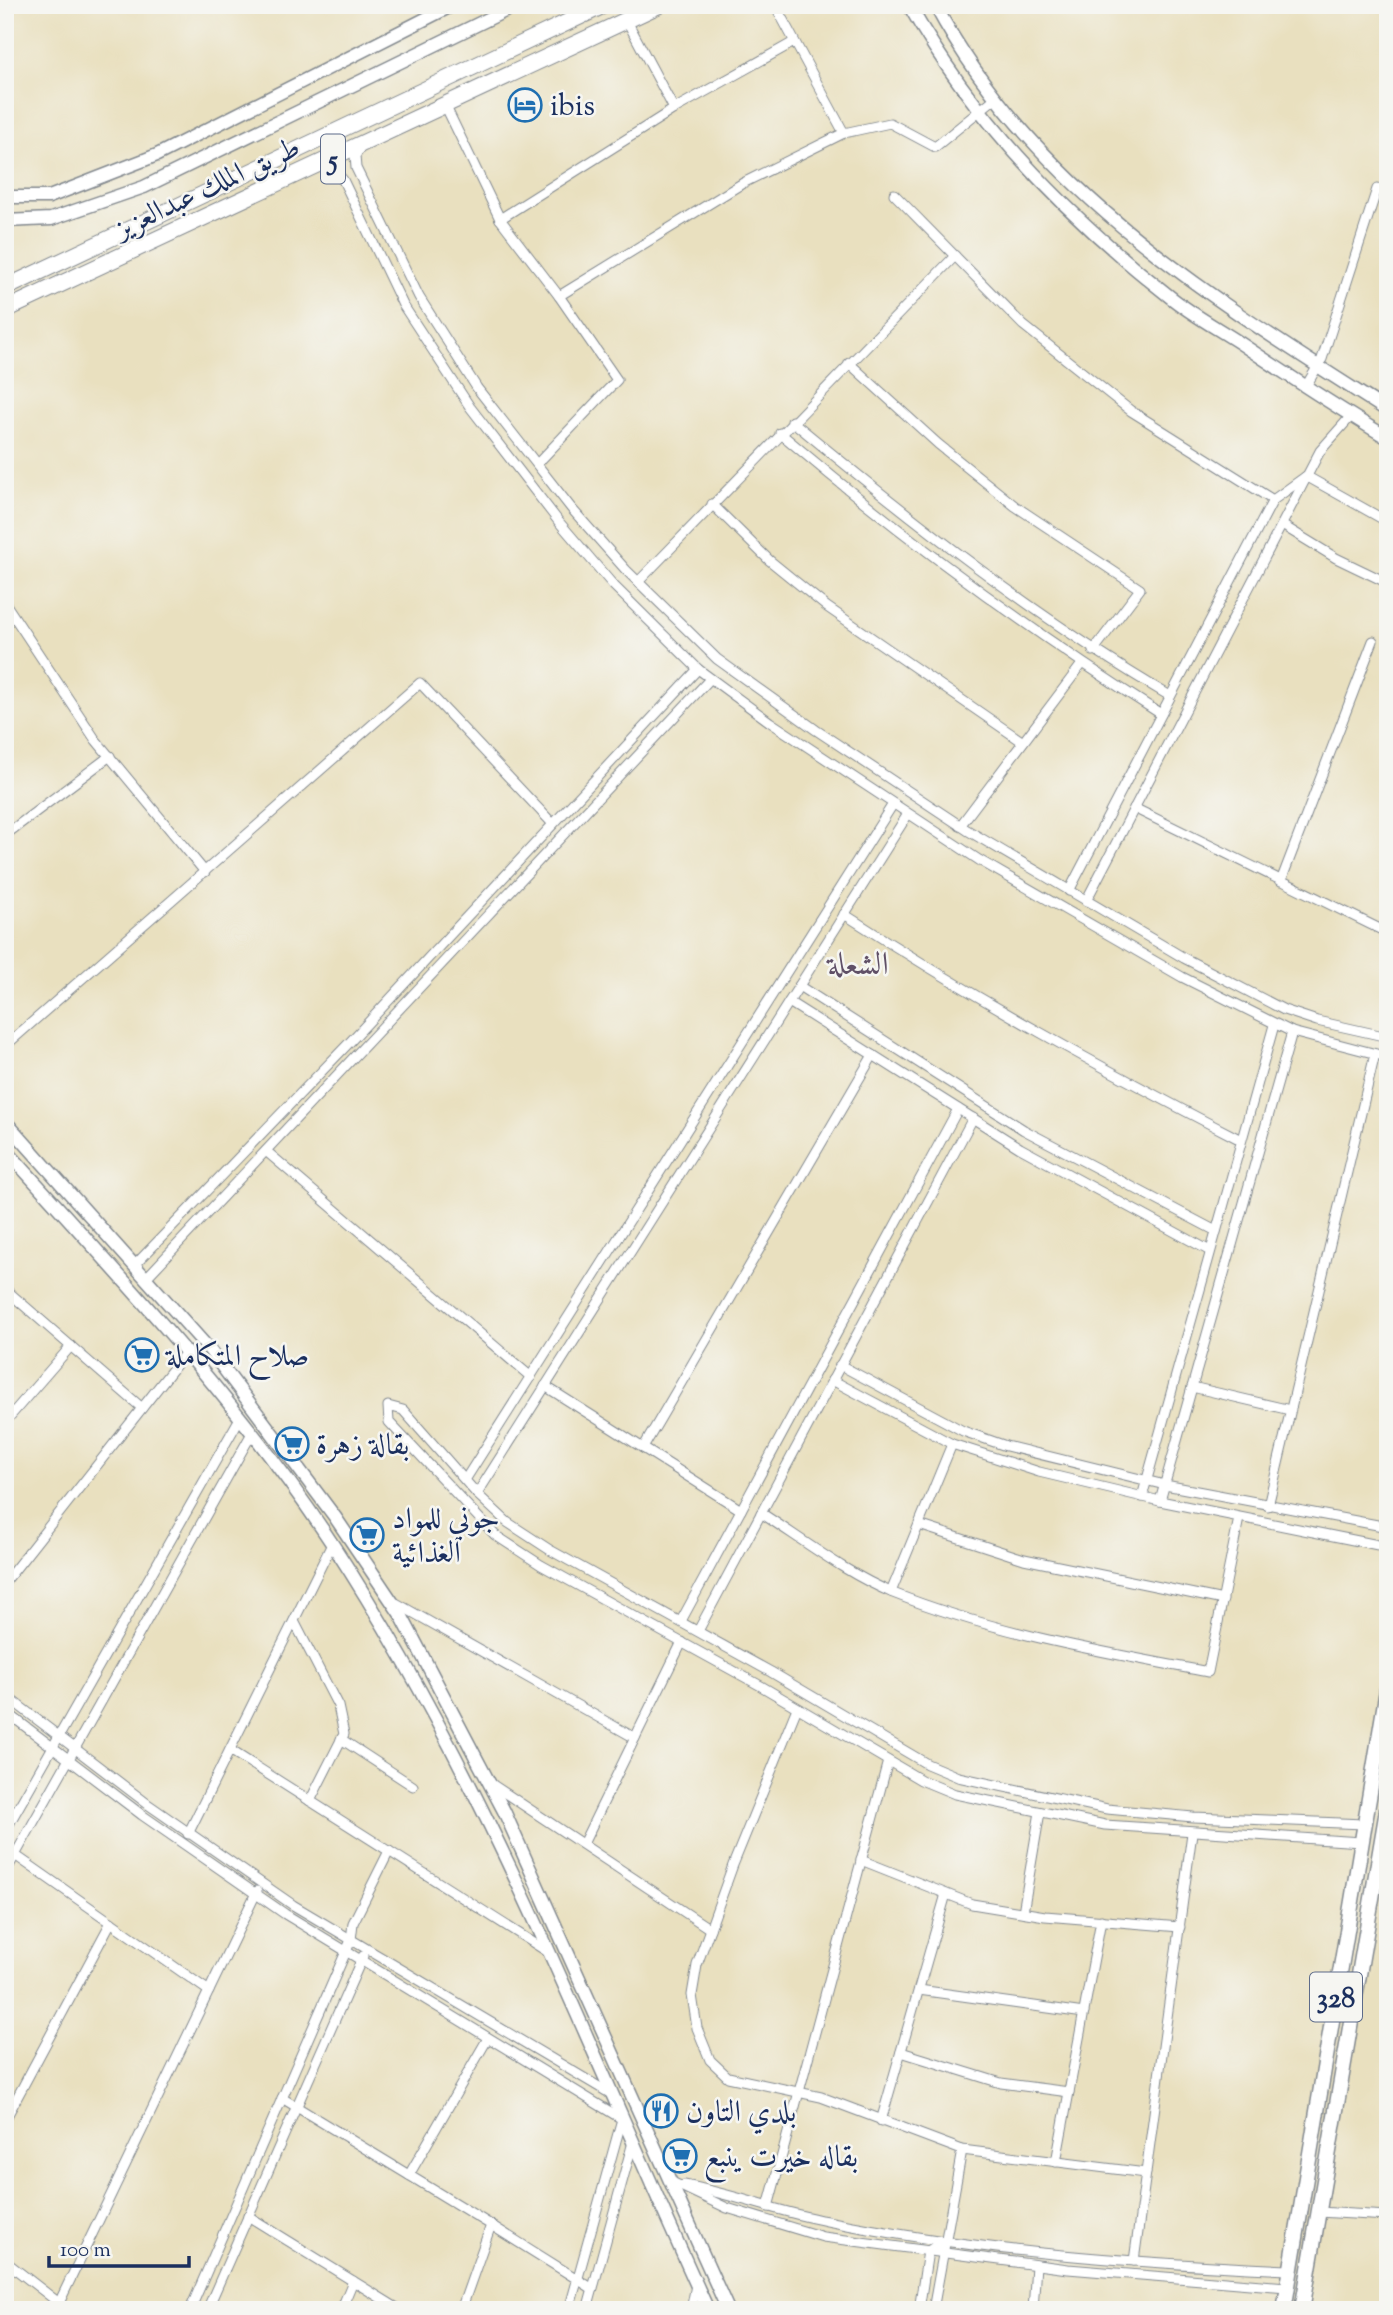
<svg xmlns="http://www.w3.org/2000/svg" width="1393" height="2315" font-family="'Sorts Mill Goudy',Amiri,serif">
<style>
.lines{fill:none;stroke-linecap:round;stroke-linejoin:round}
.street-casing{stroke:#82888e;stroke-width:11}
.secondary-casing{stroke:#82888e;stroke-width:15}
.primary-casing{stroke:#82888e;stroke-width:17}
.highway-casing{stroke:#82888e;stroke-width:18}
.street{stroke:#fff;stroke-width:9}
.secondary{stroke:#fff;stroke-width:12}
.primary{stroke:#fff;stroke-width:14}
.highway{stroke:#fff;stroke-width:16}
.labels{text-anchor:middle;stroke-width:5;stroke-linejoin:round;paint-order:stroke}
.shield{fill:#f6f6f2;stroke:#5d6b8a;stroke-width:2}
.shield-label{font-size:28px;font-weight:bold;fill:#1b2f5e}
.poi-label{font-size:30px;fill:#1b2f5e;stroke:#f6f6f2;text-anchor:start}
.street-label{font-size:30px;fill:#1b2f5e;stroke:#f6f6f2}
.neighbourhood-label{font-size:32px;fill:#605067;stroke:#f6f6f2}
</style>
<rect width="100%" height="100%" fill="#f6f6f2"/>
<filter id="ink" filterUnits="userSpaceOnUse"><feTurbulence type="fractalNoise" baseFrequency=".0143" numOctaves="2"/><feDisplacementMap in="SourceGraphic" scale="14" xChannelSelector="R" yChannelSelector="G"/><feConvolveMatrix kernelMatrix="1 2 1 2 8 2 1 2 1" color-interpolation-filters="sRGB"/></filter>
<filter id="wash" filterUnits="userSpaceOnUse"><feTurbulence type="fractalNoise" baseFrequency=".00686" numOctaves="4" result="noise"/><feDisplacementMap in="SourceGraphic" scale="28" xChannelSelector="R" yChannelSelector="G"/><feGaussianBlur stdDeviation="1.57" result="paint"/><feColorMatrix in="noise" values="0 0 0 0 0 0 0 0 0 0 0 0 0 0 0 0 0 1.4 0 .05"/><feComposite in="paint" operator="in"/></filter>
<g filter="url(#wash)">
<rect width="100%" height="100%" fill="#e9e0bf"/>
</g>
<g filter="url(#ink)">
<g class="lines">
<defs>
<g id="street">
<polyline points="775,5 844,133 890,123 935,147 994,99"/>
<polyline points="627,21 674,109"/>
<polyline points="446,107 500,219 559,296 743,183 844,133"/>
<polyline points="361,147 355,156 356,168 419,297 477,388 571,508 626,570 717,659 816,730 967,830 1184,958 1284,1010 1317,1021 1388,1037"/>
<polyline points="318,167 333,168 343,180 403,305 470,407 559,522 613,585 698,669 770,722 979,860 1182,977 1292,1032 1388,1057"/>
<polyline points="894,194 1023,325 1131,411 1273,500"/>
<polyline points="500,219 674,109 794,42"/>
<polyline points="849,363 938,444 1015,506 1140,589 1093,651"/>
<polyline points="1306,386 1322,359 1377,189 1388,192"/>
<path d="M792 421C913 521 1035 617 1170 696"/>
<path d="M780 433C901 536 1027 629 1161 714"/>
<polyline points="537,464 617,380 559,296"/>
<polyline points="1306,476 1388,522"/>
<polyline points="712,504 769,560 827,607 1023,742"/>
<polyline points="1282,525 1336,558 1388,583"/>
<polyline points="638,582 955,256"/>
<polyline points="5,603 95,739 205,872"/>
<polyline points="1134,808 1388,933"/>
<polyline points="960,826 1082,664"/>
<polyline points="5,835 110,756"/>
<polyline points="1281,881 1373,641"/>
<polyline points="1069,891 1273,500 1305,477"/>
<polyline points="1086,901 1320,451 1352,415"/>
<path d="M844 914C975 999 1103 1069 1241 1140"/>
<polyline points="799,986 1024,1130 1216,1231"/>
<polyline points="789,1002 1020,1148 1210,1251"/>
<polyline points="5,1046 420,683 553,824"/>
<polyline points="266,1151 531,1377"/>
<polyline points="134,1266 349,1043 698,669"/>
<polyline points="146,1278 710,679"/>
<polyline points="5,1289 142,1408"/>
<polyline points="840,1365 963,1431 1006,1446 1165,1485 1388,1527"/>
<polyline points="832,1380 952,1444 1039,1472 1160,1501 1388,1547"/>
<polyline points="545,1386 741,1510"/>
<polyline points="1192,1387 1290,1410"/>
<polyline points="5,1422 71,1346"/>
<polyline points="643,1448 873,1055"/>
<polyline points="465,1480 893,804"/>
<polyline points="477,1494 908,814"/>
<polyline points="1142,1497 1274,1025"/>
<polyline points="1160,1501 1292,1032"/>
<polyline points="1268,1506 1375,1054"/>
<path d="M761 1513C803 1540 847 1574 893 1593 994 1633 1102 1652 1208 1672L1239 1518"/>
<polyline points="919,1525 1024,1559 1223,1600"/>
<polyline points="5,1582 187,1351"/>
<polyline points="891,1592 952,1444"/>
<polyline points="396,1603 635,1738"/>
<polyline points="294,1621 338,1706 344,1734 310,1801"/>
<polyline points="681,1621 958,1109"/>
<polyline points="698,1631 973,1118"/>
<polyline points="5,1695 149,1805 293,1905 611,2094"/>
<polyline points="797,1708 733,1865 697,1965 692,1995 697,2028 710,2060 728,2077 821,2097 962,2150 1146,2173"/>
<polyline points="5,1711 142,1815 285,1914 622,2119 569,2310"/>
<polyline points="341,1739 413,1786"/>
<polyline points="230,1750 548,1952"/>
<polyline points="490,1783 710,1929"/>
<polyline points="5,1831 240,1418"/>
<polyline points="188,1834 332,1544"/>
<polyline points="1361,1842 1105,1825 955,1794 921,1780 761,1686 541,1565 495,1535 389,1422 388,1406 403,1410 477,1494 507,1522 550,1550 771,1672 927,1764 958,1777 1107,1809 1193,1817 1364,1824"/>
<polyline points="583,1844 682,1642"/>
<polyline points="15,1855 209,1991"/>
<polyline points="861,1860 972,1904 1045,1916 1180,1927"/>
<polyline points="5,1873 252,1433"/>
<polyline points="1023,1912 1040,1812"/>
<polyline points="919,1990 1084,2013"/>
<polyline points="901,2052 1001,2083 1069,2092"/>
<polyline points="282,2098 491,2225 461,2310"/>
<polyline points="5,2120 111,1922"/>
<polyline points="881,2121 946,1894"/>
<polyline points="1056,2162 1101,1920"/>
<polyline points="409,2175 488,2038"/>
<polyline points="672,2182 727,2208 823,2237 1068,2269 1287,2287"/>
<path d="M684 2185C733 2194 778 2212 827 2221 980 2252 1135 2263 1290 2270"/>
<polyline points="768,2207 888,1761"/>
<polyline points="1318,2212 1388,2216"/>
<polyline points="248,2216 400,2310"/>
<polyline points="491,2225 593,2289"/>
<polyline points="5,2261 68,2310"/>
<polyline points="1134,2261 1192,1833"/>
<polyline points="59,2303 257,1891"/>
<polyline points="190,2310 351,1940 353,1923 389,1851"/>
<polyline points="207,2310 363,1956"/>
<polyline points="341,2310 353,2281"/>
<polyline points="587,2310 633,2142"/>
<polyline points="691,2310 696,2285"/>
<polyline points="919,2310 928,2251 945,2240"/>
<polyline points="933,2310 962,2150"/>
<polyline points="1033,2310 1036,2265"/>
</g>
<g id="secondary">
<path d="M909 5C974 121 1066 215 1169 296 1191 314 1217 328 1240 343 1289 376 1338 408 1388 438"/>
<path d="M935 5C1034 191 1216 301 1388 411"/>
<polyline points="5,197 49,197 157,155 453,5"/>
<polyline points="5,221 51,219 144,187 517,5"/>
<polyline points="5,1121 209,1349 335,1517 401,1615 504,1811 728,2310"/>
<path d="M5 1149C120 1276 239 1402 333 1545 489 1783 590 2053 708 2310"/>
</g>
<g id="primary">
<polyline points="1284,2310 1388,1684"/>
<polyline points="1302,2310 1388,1804"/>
</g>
<g id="highway">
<polyline points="5,288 604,5"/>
<polyline points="5,310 659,5"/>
</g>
</defs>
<!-- street casing -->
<use href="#street" class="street-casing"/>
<!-- secondary casing -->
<use href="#secondary" class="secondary-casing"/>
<!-- primary casing -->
<use href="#primary" class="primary-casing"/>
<!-- highway casing -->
<use href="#highway" class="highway-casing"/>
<!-- street -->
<use href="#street" class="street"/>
<!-- secondary -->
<use href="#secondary" class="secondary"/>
<!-- primary -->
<use href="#primary" class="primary"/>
<!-- highway -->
<use href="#highway" class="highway"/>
</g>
</g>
<!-- icons -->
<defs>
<symbol id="hotel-ring" viewBox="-11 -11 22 22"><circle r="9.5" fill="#f6f6f2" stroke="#1f6fb2" stroke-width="1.5"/><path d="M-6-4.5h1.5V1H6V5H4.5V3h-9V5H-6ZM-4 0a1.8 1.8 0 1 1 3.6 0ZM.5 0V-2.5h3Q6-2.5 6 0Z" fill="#1f6fb2"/></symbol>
<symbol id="supermarket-ring" viewBox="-11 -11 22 22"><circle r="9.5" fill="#f6f6f2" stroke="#1f6fb2" stroke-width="1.5"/><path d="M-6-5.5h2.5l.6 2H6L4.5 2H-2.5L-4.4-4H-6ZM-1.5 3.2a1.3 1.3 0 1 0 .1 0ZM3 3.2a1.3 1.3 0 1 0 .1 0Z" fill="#1f6fb2"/></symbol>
<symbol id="restaurant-ring" viewBox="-11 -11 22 22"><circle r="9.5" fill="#f6f6f2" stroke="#1f6fb2" stroke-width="1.5"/><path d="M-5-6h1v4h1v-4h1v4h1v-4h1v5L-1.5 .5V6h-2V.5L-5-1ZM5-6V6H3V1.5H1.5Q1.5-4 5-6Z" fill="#1f6fb2"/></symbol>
</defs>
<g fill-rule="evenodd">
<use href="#hotel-ring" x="506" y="86" width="38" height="38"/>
<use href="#supermarket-ring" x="123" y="1336" width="38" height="38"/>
<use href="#supermarket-ring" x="273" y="1425" width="38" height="38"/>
<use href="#supermarket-ring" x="348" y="1516" width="38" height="38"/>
<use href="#restaurant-ring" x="642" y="2092" width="38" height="38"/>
<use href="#supermarket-ring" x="661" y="2137" width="38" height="38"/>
</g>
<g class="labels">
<!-- shield labels -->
<g class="shield">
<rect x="321" y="134.5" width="24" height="49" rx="5"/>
<rect x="1310" y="1972.5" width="52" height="49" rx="5"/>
</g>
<g class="shield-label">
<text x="333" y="169">5</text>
<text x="1336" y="2007">328</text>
</g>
<!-- poi labels -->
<g class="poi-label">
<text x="550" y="115">ibis</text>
<text x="166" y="1365">صلاح المتكاملة</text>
<text x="316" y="1454">بقالة زهرة</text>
<text x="392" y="1528">جوني للمواد<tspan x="392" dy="34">الغذائية</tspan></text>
<text x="686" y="2121">بلدي التاون</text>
<text x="704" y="2166">بقاله خيرت ينبع</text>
</g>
<!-- street labels -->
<g class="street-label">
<text transform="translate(207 187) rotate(-25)" y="10">طريق الملك عبدالعزيز</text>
</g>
<!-- neighbourhood labels -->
<g class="neighbourhood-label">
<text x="858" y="974">الشعلة</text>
</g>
</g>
<!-- margin -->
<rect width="1393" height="2315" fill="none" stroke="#f6f6f2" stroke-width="28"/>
<!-- scale -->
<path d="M49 2256v10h140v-10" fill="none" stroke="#1b2f5e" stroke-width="3.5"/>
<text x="60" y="2256" font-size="21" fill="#1b2f5e" stroke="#f6f6f2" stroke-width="5" paint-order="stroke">100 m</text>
</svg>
